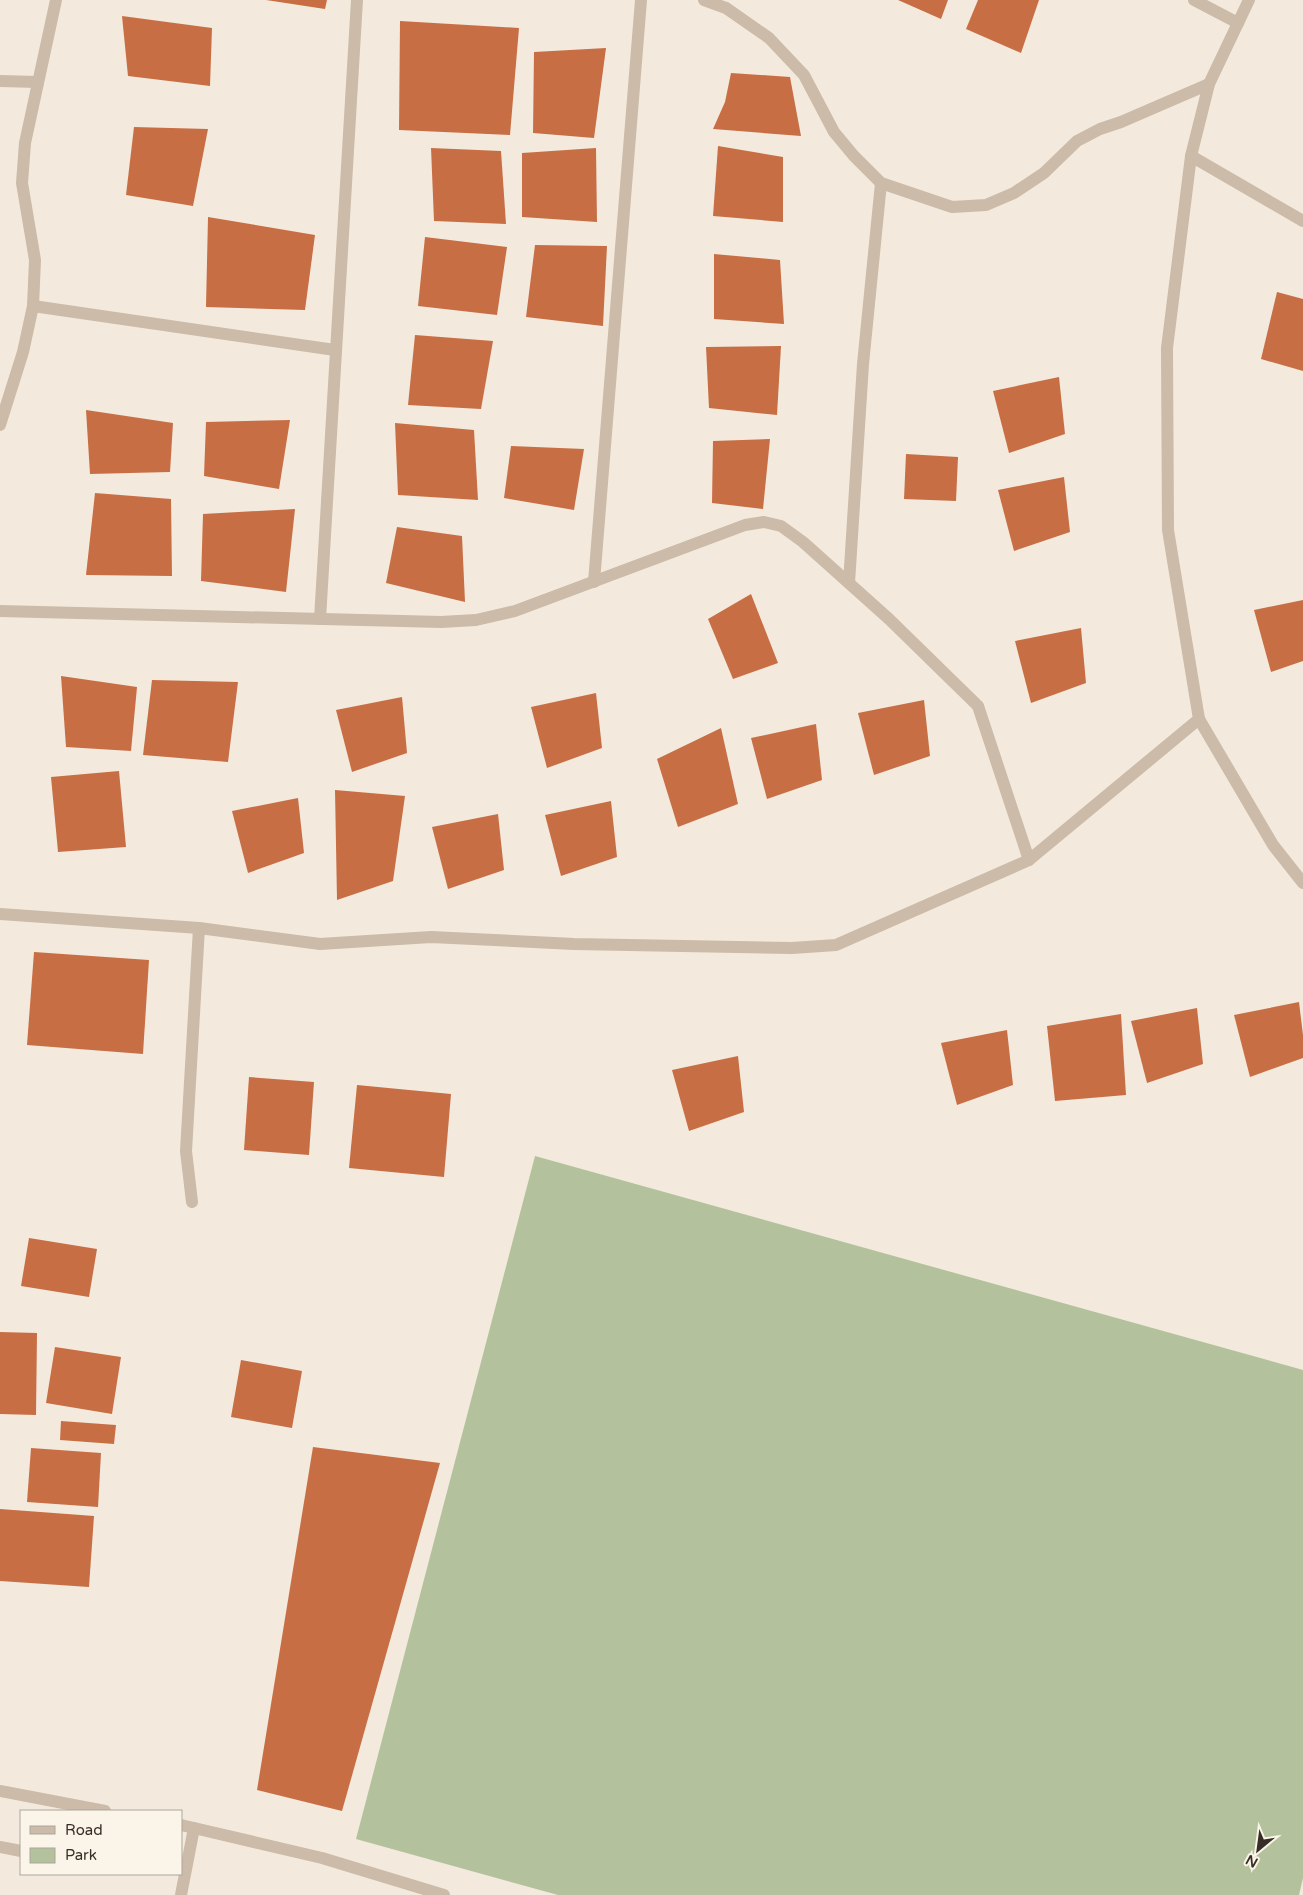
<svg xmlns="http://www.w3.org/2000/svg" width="1303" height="1895" font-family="'Varela Round',sans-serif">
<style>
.green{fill:#b3c29c}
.building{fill:#c86e45}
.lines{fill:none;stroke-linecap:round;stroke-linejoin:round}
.minor{stroke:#cbbba8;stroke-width:12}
</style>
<rect width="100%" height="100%" fill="#f3eadd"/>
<!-- green -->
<polygon class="green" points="535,1156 1303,1370 1303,1878 1299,1895 558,1895 356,1839"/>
<!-- building -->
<g class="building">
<polygon points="266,0 327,0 325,9"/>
<polygon points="898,0 948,0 941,19"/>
<polygon points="978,0 1039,0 1021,53 966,29"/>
<polygon points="122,16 212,28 210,86 128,76"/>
<polygon points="400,21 519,28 510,135 399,130"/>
<polygon points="606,48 594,138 533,133 534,52"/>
<polygon points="731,73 790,77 801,136 713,129 725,102"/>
<polygon points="134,127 208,129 193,206 126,195"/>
<polygon points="718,146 783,157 783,222 713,216"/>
<polygon points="431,148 501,151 506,224 434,221"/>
<polygon points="596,148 597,222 522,217 522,153"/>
<polygon points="208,217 315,235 305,310 206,307"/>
<polygon points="425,237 507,247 497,315 418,306"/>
<polygon points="535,245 607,246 603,326 526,317"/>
<polygon points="714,254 780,260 784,324 714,319"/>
<polygon points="1277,292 1303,299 1303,371 1261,359"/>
<polygon points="415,335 493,341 481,409 408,405"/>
<polygon points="781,346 777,415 709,408 706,347"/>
<polygon points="1059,377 1065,434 1009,453 993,391"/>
<polygon points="86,410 173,423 170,472 90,474"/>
<polygon points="290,420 279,489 204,476 206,422"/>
<polygon points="395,423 474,430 478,500 398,495"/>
<polygon points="770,439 763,509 712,503 713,441"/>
<polygon points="511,446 584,449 574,510 504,498"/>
<polygon points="906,454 958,457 956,501 904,499"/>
<polygon points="1064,477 1070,532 1014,551 998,490"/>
<polygon points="95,493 171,499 172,576 86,575"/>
<polygon points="295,509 286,592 201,581 203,514"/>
<polygon points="397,527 462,536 465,602 386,583"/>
<polygon points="751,594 778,663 733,679 708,619"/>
<polygon points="1303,600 1303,661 1271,672 1254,610"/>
<polygon points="1081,628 1086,683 1031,703 1015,641"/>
<polygon points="61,676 137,687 131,751 66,747"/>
<polygon points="152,680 238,682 228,762 143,755"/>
<polygon points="596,693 602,748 547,768 531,707"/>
<polygon points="402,697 407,753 352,772 336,710"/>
<polygon points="924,700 930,756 874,775 858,713"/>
<polygon points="816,724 822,780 767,799 751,738"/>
<polygon points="721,728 738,804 678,827 657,759"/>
<polygon points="119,771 126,847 58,852 51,777"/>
<polygon points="335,790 405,796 393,881 337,900"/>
<polygon points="298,798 304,853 248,873 232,811"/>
<polygon points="611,801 617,857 561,876 545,815"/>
<polygon points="498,814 504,870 448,889 432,827"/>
<polygon points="34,952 149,960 143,1054 27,1045"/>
<polygon points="1299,1002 1303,1035 1303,1058 1250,1077 1234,1015"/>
<polygon points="1197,1008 1203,1064 1147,1083 1131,1021"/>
<polygon points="1121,1014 1126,1095 1055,1101 1047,1026"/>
<polygon points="1007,1030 1013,1085 957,1105 941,1043"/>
<polygon points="738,1056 744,1112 689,1131 672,1070"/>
<polygon points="249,1077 314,1082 309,1155 244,1150"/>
<polygon points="357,1085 451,1094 444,1177 349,1168"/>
<polygon points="29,1238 97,1249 89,1297 21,1286"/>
<polygon points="0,1332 37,1333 36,1415 0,1414"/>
<polygon points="55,1347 121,1357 112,1414 46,1403"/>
<polygon points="241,1360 302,1371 292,1428 231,1417"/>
<polygon points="61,1421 116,1425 114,1444 60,1440"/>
<polygon points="313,1447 440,1463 342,1811 257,1790"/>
<polygon points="31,1448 101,1453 98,1507 27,1502"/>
<polygon points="0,1509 94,1516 89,1587 0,1581"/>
</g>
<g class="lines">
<!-- minor -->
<g class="minor">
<polyline points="704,0 726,8 769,38 804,75 834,132 854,156 881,183 952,207 986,205 1014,193 1044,173 1077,141 1100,129 1121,122 1209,84"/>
<polyline points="1194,0 1238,23"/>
<polyline points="1249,0 1209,84 1191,156 1167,348 1168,530 1199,719 1273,845 1303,883"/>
<polyline points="0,81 38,82"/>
<polyline points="1191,156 1303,221"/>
<polyline points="33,306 335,350"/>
<polyline points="0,425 23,352 33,306 35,260 22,183 25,143 56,0"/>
<polyline points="594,582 641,0"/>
<polyline points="849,583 863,364 881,183"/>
<polyline points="0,611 441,622 476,620 515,611 745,525 764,522 781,526 803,542 889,619 978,706 1029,860"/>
<polyline points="320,619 357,0"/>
<polyline points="0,914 199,928 320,944 431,937 574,944 792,948 836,945 1029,860 1199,719"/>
<polyline points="192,1202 186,1151 199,928"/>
<polyline points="0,1791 105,1811"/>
<polyline points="181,1825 194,1828"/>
<polyline points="0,1847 21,1851"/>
<polyline points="181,1895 194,1828 322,1858 444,1895"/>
</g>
</g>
<!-- legend -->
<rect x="20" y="1810" width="162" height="65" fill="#faf4e9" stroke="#aca59c"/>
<rect x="30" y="1826" width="25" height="8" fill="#cbbba8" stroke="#aca59c"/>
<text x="65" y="1835" font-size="15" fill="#382e28">Road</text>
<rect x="30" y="1848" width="25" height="15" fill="#b3c29c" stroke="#aca59c"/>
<text x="65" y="1860" font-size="15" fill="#382e28">Park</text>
<!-- north arrow -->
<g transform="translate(1258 1850) rotate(209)" stroke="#faf4e9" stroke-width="4" paint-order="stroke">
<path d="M0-4L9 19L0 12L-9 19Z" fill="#382e28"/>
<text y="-8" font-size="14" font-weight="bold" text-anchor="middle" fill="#382e28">N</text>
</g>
</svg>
